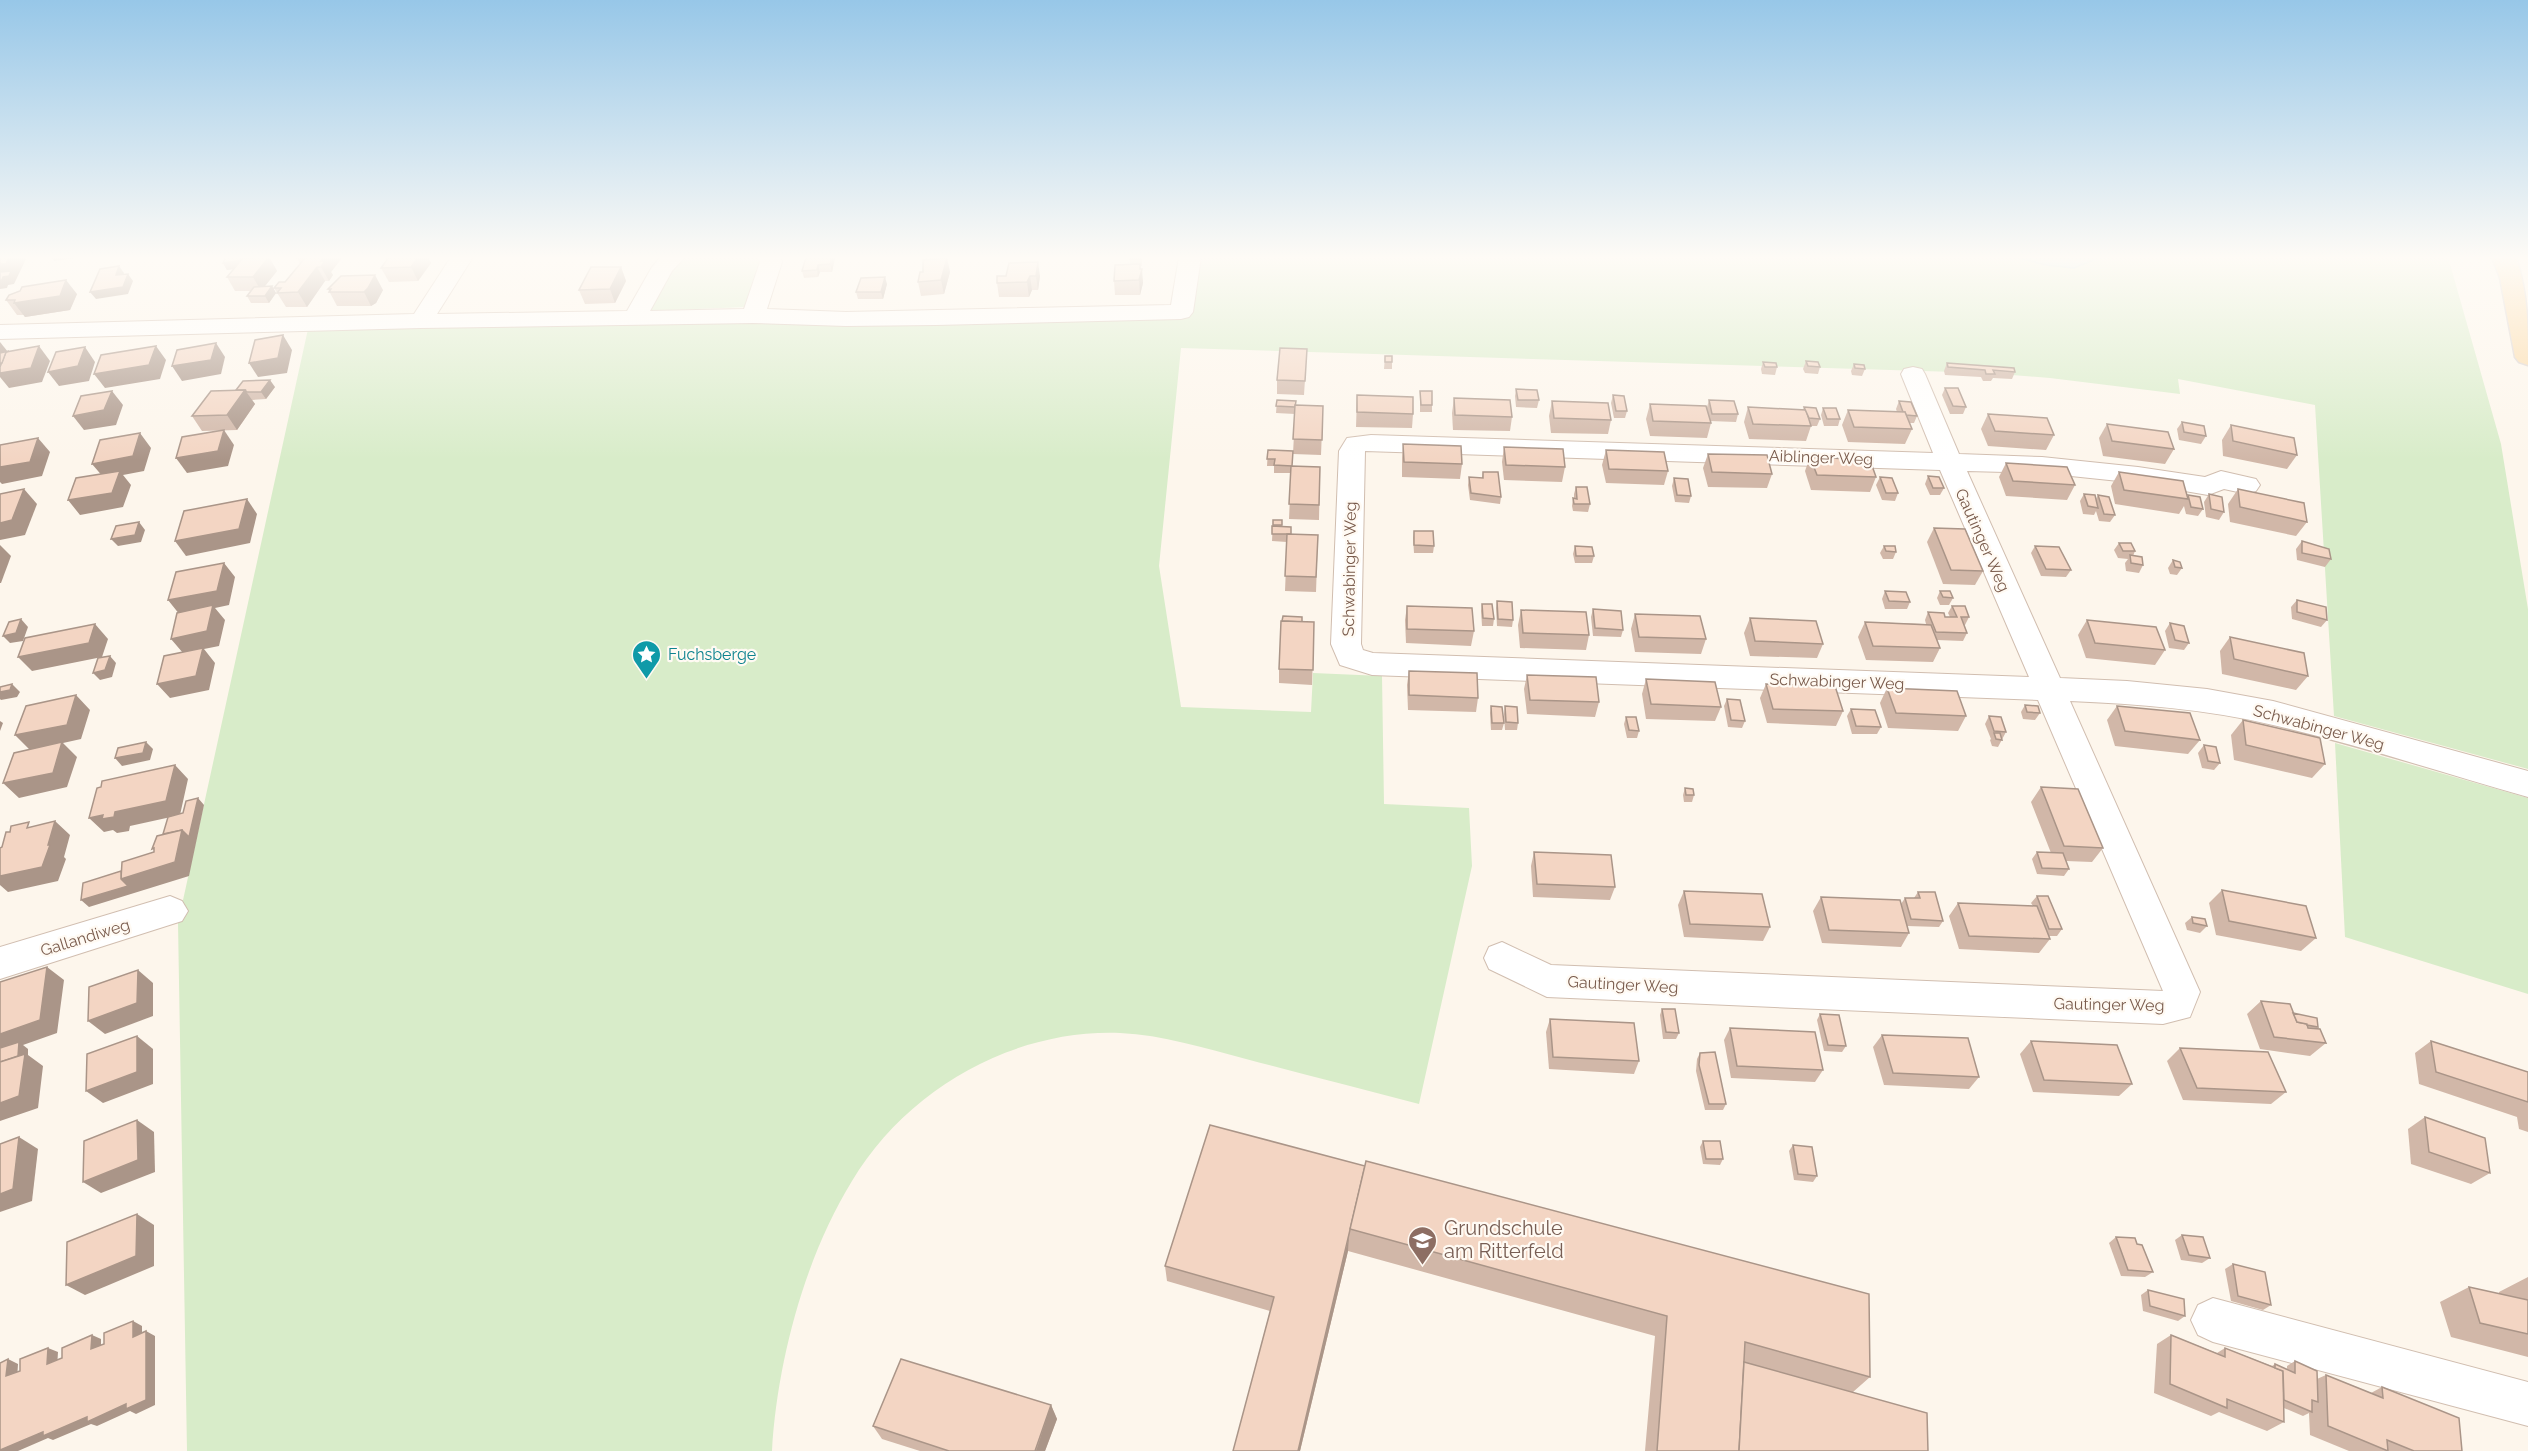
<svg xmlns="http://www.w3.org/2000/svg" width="2528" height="1451" font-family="Raleway,sans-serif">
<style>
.green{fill:#d8ecc9}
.water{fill:#bfe3e8;stroke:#a5d3da;stroke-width:1.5}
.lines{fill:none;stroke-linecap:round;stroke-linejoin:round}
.minor-casing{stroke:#d1beb0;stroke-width:2}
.major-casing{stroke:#dad1cd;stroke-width:3}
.minor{fill:#fff;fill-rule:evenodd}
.major{fill:#fbd9a5;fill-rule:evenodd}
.wall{fill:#d1b7a8}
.shaded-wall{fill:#aa9588}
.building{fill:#f3d5c3;stroke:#aa9588;stroke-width:1.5}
.labels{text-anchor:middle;stroke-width:4.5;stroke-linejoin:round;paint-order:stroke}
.street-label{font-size:16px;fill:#7a5c4d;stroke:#fffaf3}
.culture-label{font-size:16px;fill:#0d838f;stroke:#fffaf3;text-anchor:start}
.near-education-label{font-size:20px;fill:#785e54;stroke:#fffaf3;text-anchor:start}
</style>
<rect width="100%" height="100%" fill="#fdf6ec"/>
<!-- green -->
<g class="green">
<polygon points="678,257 758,257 761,265 746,307 646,311 669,263"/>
<path d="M1194 257H2448L2501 444 2528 609V769L2334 716 2315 405 2178 379 2180 394 2050 378 1987 373 1181 348 1159 566 1181 707 1311 712 1313 673 1382 676 1384 804 1469 808 1472 866 1419 1104C1361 1089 1303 1074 1246 1059 1204 1048 1163 1035 1120 1033 1013 1029 907 1089 852 1181 805 1257 777 1362 772 1451H187L178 923 308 329 1185 314Z"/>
<polygon points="2335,743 2528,798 2528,994 2345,937"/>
</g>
<!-- water -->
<polygon class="water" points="2015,257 2101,257 2074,268 2046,265"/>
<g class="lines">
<defs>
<g id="minor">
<polygon points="451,257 473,257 437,314 627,311 652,267 661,257 685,257 672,271 650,311 744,309 760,262 758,257 780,257 782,262 767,309 846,312 1171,305 1179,257 1201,257 1193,312 1189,317 1181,319 936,325 846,326 753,323 421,328 0,339 0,325 414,314"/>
<path d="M1913 367 1922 369 1925 374 1959 454 2042 457 2138 467 2205 477 2221 471 2256 479 2260 485 2256 491 2247 494 2224 489 2208 495 2138 483 2042 473 1967 471 2060 678 2127 681 2207 689 2273 701 2528 771V797C2443 773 2359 745 2273 725 2207 709 2138 704 2070 701L2200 992 2190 1017 2163 1024 1547 997 1489 969 1484 958 1489 947 1502 942 1551 965 2163 991 2038 700 1372 675 1340 665 1331 644 1339 451 1347 438 1371 435 1933 453 1901 374 1904 369ZM1365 451 1940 470 2029 677 1373 653 1363 650 1361 644Z"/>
<polygon points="170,896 182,901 188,911 182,921 0,979 0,947"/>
<polygon points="2213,1298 2528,1382 2528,1426 2213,1342 2198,1335 2191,1320 2198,1305"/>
</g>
<path id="major" d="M2492 257H2516C2528 295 2528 324 2528 365L2519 362 2515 357 2500 278Z"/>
</defs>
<!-- minor casing -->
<use href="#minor" class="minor-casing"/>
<!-- major casing -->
<use href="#major" class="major-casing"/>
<!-- minor -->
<use href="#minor" class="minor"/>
<!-- major -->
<use href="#major" class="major"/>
</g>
<!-- wall -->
<g class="wall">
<polygon points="245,257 245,258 269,257 277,271 265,286 272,286 276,293 269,303 251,303 247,296 251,291 235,291 227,277 233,269 227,270 223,263"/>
<polygon points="298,257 339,257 341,259 331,272 333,275 329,281 325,281 307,307 286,307 274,288 285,282 300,264 297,258"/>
<polygon points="389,257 428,257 431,263 418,281 389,282 381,268"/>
<polygon points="806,257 835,257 832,272 820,272 818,277 804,278 802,271"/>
<polygon points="1130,257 1142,257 1142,266 1140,266 1143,283 1140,295 1115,295 1114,281 1130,264"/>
<polygon points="947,258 950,272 944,294 921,296 918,282 923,272"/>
<polygon points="621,267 626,281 615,303 585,304 579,290"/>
<polygon points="1006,276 1040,276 1038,290 1032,290 1029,297 999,297 997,283"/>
<polygon points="887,284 883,299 858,299 856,292"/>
<polygon points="328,289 383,290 376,303 371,306 337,306"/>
<polygon points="77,294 70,310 25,317 24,315 17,315 6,300"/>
<polygon points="1307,349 1304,395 1277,394 1277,380"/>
<polygon points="1385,356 1392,362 1392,369 1384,369"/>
<polygon points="1806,361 1820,367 1818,374 1805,373 1803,369"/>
<polygon points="1763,362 1777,367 1775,375 1762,374 1761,369"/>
<polygon points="1947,363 2015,372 2012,379 1993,378 1991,381 1983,381 1981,377 1945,375 1944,371"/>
<polygon points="1854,364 1865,369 1862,376 1852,375 1851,371"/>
<polygon points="275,387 266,399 252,400 255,404 237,430 202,431 192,416 236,390"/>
<polygon points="1945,388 1966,407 1963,414 1950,414 1942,395"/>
<polygon points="1516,389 1539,400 1537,408 1516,407 1515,396"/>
<polygon points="1420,391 1432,405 1432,412 1420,412"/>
<polygon points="1357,395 1413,414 1412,428 1356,427"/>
<polygon points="1613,395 1627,411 1625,418 1614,418 1611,403"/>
<polygon points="1454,398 1512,417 1510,431 1453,430 1452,413"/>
<polygon points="1277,400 1295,405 1323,406 1321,455 1293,454 1295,414 1276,413"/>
<polygon points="1709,400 1738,414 1736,422 1710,421 1711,423 1707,438 1650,436 1646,419 1650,404 1707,407"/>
<polygon points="1552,401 1611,420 1608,434 1551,433 1549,416"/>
<polygon points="1899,401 1917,416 1914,423 1909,423 1912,429 1905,444 1848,442 1842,425 1848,410 1897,412 1896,409"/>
<polygon points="1748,407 1803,410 1804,407 1820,419 1817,426 1811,426 1806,441 1749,439 1744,422"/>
<polygon points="1823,408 1840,419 1838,426 1824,426 1821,415"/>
<polygon points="1988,414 2054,435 2046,450 1988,446 1981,429"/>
<polygon points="2182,422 2206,436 2201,444 2179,440 2177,429"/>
<polygon points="2107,424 2174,449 2165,464 2103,456 2099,438"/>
<polygon points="2231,425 2297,455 2287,469 2223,456 2222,440"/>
<polygon points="1403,444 1462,464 1460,479 1402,477 1402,458"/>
<polygon points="1504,447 1565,467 1562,482 1504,480 1502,462"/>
<polygon points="1268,450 1292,466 1320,467 1319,520 1289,519 1291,473 1274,473 1274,466 1267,466"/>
<polygon points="1606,450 1668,471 1664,485 1606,483 1602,465"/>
<polygon points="1708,454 1772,474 1767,488 1708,487 1703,468"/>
<polygon points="1810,457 1876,477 1870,492 1811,490 1805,471"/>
<polygon points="2006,463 2075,485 2067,500 2006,496 1999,477"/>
<polygon points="1483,472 1501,497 1500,504 1470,500 1468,485 1469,477 1482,478"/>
<polygon points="2119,472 2187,496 2203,509 2198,516 2186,514 2184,506 2179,514 2115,504 2111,486"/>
<polygon points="1928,476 1944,488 1940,495 1930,495 1925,484"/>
<polygon points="1880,477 1898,493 1895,501 1882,500 1876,485"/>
<polygon points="1674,478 1691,496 1689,503 1675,502 1672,486"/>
<polygon points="1576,487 1590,504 1588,512 1573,511 1572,506 1573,498 1574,498 1574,494"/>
<polygon points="2238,489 2307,522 2296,536 2230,522 2228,504"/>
<polygon points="2084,494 2096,499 2098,495 2115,515 2110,522 2099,521 2096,511 2094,515 2083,514 2080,501"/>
<polygon points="2209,494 2224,512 2219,520 2206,517 2204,502"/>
<polygon points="1273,520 1282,520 1282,526 1291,534 1318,535 1316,592 1285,591 1287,542 1272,541"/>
<polygon points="1934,528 1983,571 1975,585 1943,584 1927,542"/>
<polygon points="1414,531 1434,546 1433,553 1414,553 1413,538"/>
<polygon points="2302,541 2331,559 2325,567 2297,560 2296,549"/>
<polygon points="2119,543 2135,551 2133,556 2143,565 2139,573 2126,571 2125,563 2128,559 2118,558 2114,550"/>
<polygon points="1575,546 1594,556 1592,563 1575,563 1573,554"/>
<polygon points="1884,546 1896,552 1893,559 1883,559 1880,553"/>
<polygon points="2035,546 2071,570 2066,577 2041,576 2031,553"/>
<polygon points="2173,560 2182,568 2177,575 2170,574 2168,568"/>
<polygon points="1885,591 1910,602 1907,609 1885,609 1882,599"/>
<polygon points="1940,591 1953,598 1949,605 1940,605 1937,598"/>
<polygon points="2297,600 2327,620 2321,627 2292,619 2291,607"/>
<polygon points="1497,601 1513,620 1512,627 1497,626 1496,608"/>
<polygon points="1482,604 1494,619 1493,626 1482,626 1481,611"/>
<polygon points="1407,606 1474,631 1471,646 1406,643 1405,620"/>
<polygon points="1952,606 1969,617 1965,625 1964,625 1967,633 1963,641 1937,640 1940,648 1933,662 1866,660 1858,637 1865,622 1926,624 1925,620 1928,612 1945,617 1950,617 1948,613"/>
<polygon points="1593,609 1623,630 1621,637 1593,636 1591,617"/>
<polygon points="1521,610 1589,635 1586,650 1520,648 1518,625"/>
<polygon points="1635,614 1706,639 1701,654 1635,652 1631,629"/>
<polygon points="1750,618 1823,644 1817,658 1750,656 1744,633"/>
<polygon points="2087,620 2165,650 2155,665 2086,658 2078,635"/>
<polygon points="1302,622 1314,622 1312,685 1279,683 1279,669"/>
<polygon points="2170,623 2189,643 2184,650 2169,648 2165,631"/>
<polygon points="2230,637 2308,676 2296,690 2222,674 2220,651"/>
<polygon points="1409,671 1478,698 1476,712 1408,710 1407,685"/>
<polygon points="1527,675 1599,702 1595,717 1527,714 1524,689"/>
<polygon points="1646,679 1721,707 1715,721 1646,719 1642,694"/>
<polygon points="1766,684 1843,711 1836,726 1767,723 1760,698"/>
<polygon points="1887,688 1966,716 1958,731 1888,728 1880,703"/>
<polygon points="1727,699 1745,721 1742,728 1728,727 1724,706"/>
<polygon points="2025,705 2040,713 2035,720 2023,719 2021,712"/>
<polygon points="1491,706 1504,723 1502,730 1491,730 1490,713"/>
<polygon points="1505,706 1518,723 1517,730 1505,730 1504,714"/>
<polygon points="2117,706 2200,740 2188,754 2115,746 2107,720"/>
<polygon points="1851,709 1881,727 1877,734 1852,734 1847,716"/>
<polygon points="1989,716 2006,732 1998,747 1992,746 1990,740 1991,739 1985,724"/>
<polygon points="1626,717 1639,731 1637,738 1627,738 1624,724"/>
<polygon points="2243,720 2325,764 2312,778 2234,760 2231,735"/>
<polygon points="2204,745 2220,763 2214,770 2202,768 2198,753"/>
<polygon points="2041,787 2103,848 2092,862 2066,861 2069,869 2064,876 2037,874 2032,859 2037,852 2051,853 2031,802"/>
<polygon points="1685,788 1694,795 1692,802 1684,802 1683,795"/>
<polygon points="1534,852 1615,887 1610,900 1533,897 1531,866"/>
<polygon points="2222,890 2316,938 2301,951 2216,935 2209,903"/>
<polygon points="1684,891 1770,927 1763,941 1684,937 1678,905"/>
<polygon points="1918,892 1943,921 1939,927 1907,926 1909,933 1901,947 1822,943 1813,911 1821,897 1901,904 1905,898 1914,898"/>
<polygon points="2037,896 2062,929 2057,936 2049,936 2050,939 2039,953 1959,949 1949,916 1958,903 2033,906 2031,903"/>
<polygon points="2192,917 2207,926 2200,933 2187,930 2185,923"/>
<polygon points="2261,1001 2293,1013 2318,1027 2316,1029 2326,1043 2310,1056 2260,1049 2247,1014"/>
<polygon points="1662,1009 1679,1033 1676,1039 1663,1039 1660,1015"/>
<polygon points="1820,1014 1846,1046 1842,1052 1824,1051 1817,1020"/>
<polygon points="1550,1019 1639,1061 1634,1074 1549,1069 1546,1032"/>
<polygon points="1730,1028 1823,1070 1815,1082 1731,1078 1724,1040"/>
<polygon points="1882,1035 1979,1077 1969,1089 1884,1085 1873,1047"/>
<polygon points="2031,1041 2132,1084 2119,1096 2033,1092 2020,1054"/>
<polygon points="2431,1041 2528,1072 2528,1132 2519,1129 2517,1117 2419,1084 2415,1053"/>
<polygon points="2180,1048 2286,1092 2271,1104 2183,1100 2167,1061"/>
<polygon points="1700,1053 1726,1104 1723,1110 1705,1110 1696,1071 1697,1059"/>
<polygon points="2425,1117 2490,1173 2471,1184 2411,1164 2408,1129"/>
<polygon points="1210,1125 1870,1377 1853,1392 1928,1451 1645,1451 1655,1336 1348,1251 1300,1451 1233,1451 1270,1311 1167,1281 1165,1266"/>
<polygon points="1703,1141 1723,1159 1720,1165 1703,1164 1700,1147"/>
<polygon points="1793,1145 1817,1176 1813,1182 1794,1180 1789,1151"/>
<polygon points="2182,1235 2210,1258 2202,1263 2181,1260 2175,1240"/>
<polygon points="2116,1237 2137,1244 2153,1272 2145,1277 2121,1276 2109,1243"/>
<polygon points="2233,1264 2271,1305 2263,1310 2231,1301 2225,1269"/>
<polygon points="2528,1277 2528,1357 2451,1337 2440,1302 2469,1287 2499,1294 2499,1292"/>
<polygon points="2148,1290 2185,1316 2178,1321 2143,1311 2141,1295"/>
<polygon points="2171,1335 2217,1353 2225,1348 2272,1366 2275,1364 2287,1369 2287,1366 2295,1361 2317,1379 2326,1375 2371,1393 2382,1387 2462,1451 2349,1451 2310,1435 2309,1413 2303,1416 2284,1408 2284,1422 2267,1431 2219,1412 2211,1416 2154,1393 2157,1344"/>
<polygon points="1051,1405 1057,1419 1045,1451 920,1451 882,1439 873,1426"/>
</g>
<!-- shaded-wall -->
<g class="shaded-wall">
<polygon points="9,257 27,257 14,284 8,285 7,288 0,289 0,264"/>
<polygon points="51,257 82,257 54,261"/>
<polygon points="242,257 245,257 247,261 246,267 227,270 223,263"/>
<polygon points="269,257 277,271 261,291 253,277"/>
<polygon points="324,257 339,257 341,259 331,272 333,275 329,281 321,267 321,261"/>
<polygon points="418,257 428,257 431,263 418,281 411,267"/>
<polygon points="832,257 835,257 835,258 832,272 830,264"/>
<polygon points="947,258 950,272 944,294 941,280"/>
<polygon points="1038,262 1040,276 1038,290 1036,276"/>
<polygon points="818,265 820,272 818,277 817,270"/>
<polygon points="119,266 124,273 120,283 116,275"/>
<polygon points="317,267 325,281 307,307 298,292"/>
<polygon points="621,267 626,281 615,303 610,289"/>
<polygon points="1142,269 1143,283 1140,295 1139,280"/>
<polygon points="128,274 133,281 128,294 96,299 90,292"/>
<polygon points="375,275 383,290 376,303 371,306 364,292"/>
<polygon points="1030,276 1032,290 1029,297 1027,282"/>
<polygon points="885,277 887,284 883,299 881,292"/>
<polygon points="66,280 77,294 70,310 25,317 14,303"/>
<polygon points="272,286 276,293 269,303 265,296"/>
<polygon points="283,335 292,350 287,373 258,377 249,363"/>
<polygon points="0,342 8,352 0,372"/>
<polygon points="216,343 225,357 221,374 182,381 172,366"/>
<polygon points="39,346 50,361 42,382 9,388 0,377 0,373"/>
<polygon points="156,346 166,360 160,379 105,388 94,374"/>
<polygon points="85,347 95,362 89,381 59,386 48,372"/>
<polygon points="270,380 275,387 266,399 261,392"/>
<polygon points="245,390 255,404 237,430 227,415"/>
<polygon points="112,391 123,405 116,425 84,430 73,416"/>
<polygon points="224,430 234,445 228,466 187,473 176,458"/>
<polygon points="140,433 151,448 144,471 123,475 131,485 123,507 80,515 68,500 104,478 92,464"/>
<polygon points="38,438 50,452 42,476 2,484 0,482 0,467"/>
<polygon points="24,489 37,504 25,535 0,540 0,523"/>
<polygon points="247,499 257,514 250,543 186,556 175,541"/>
<polygon points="139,522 145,530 141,542 118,546 111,539"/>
<polygon points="0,545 11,556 1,583 0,583"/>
<polygon points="224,563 235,577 229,605 215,608 225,620 219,646 204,649 215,663 209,690 170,698 157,684 183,653 171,639 180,615 168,600"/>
<polygon points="21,619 28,627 23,641 10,643 3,636"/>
<polygon points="95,624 108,639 102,657 32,671 18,657"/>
<polygon points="110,656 116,663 112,677 100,680 93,673"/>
<polygon points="12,684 20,692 17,697 1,700 0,699 0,692"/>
<polygon points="76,695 90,710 81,739 63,743 77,757 67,787 19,798 3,783 30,750 15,735"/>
<polygon points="0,721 3,723 0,731"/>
<polygon points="146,742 153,749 150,760 122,766 115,758"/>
<polygon points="175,765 188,779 180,815 130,826 129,831 117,833 113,830 104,832 89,818 115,812"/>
<polygon points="198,798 204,805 189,876 89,907 81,900 121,879 136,874 182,830"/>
<polygon points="55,821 70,835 64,857 66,859 58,881 8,892 0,885 0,876 48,845"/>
<polygon points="47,967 64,980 57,1033 23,1045 28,1049 28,1055 43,1066 38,1108 0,1121 0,1034"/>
<polygon points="138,970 153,983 153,1016 105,1034 88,1021"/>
<polygon points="137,1036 153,1049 153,1084 103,1103 86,1091"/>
<polygon points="137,1120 154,1132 155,1172 101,1193 83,1182"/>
<polygon points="19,1137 38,1149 32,1201 0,1212 0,1194"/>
<polygon points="137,1214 154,1225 154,1266 85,1295 66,1285"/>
<polygon points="1349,1236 1348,1251 1300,1451 1298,1451"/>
<polygon points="133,1321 142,1326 142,1342 133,1337"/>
<polygon points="146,1331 155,1336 155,1405 136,1414 130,1411 97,1426 91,1424 53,1440 48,1438 18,1451 0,1451 0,1445"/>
<polygon points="92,1335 101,1339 101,1354 91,1349"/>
<polygon points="48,1348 58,1352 57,1368 47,1364"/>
<polygon points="8,1359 18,1364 17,1381 6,1376"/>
<polygon points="1051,1405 1057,1419 1045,1451 1036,1451"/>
</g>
<!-- building -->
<g class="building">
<polygon points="0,257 9,257 6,264 0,264"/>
<polygon points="226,257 242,257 242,260 223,263"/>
<polygon points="269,257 253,277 227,277 243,258"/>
<polygon points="298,257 324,257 321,261 325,261 321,267 317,267 298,292 277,293 281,288 274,288 279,282 285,282 305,258 297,258"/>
<polygon points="389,257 418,257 411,267 381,268"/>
<polygon points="806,257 832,257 830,264 818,265 817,270 802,271"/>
<rect x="1130" y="257" width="11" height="2"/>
<polygon points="947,258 941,280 918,282 920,272 923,272 923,260"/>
<polygon points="1038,262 1036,276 1030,276 1027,282 997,283 997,276 1006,276 1009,263"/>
<polygon points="1140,264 1140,269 1142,269 1139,280 1114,281 1115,265"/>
<polygon points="119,266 116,275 128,274 123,287 90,292 100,269"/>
<polygon points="591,267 621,267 610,289 579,290"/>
<polygon points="11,271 9,276 3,277 2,280 0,281 0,272"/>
<polygon points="375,275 368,288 364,292 329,292 331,289 328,289 341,276"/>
<polygon points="885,277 881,292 856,292 861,278"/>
<polygon points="66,280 60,296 14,303 15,300 6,300 9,295 20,291 22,287"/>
<polygon points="272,286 265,296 247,296 254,287"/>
<polygon points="283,335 278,358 249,363 255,340"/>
<polygon points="216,343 211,360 172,366 177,350"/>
<polygon points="39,346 31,368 0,373 0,367 6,352"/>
<polygon points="156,346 149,365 94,374 101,355"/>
<polygon points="85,347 78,366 48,372 56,352"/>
<polygon points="1280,348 1307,349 1305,381 1277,380"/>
<polygon points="9,351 6,352 2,363 0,363 0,353"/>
<rect x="1385" y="356" width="7" height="6"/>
<polygon points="1806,361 1818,362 1820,367 1808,366"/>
<polygon points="1763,362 1776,363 1777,367 1765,367"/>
<polygon points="1947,363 2014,368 2015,372 1993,370 1995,374 1986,374 1985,370 1948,367"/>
<polygon points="1854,364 1864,365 1865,369 1855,368"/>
<polygon points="270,380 261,392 247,392 245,390 236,390 243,381"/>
<polygon points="1945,388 1958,388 1966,407 1953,406"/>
<polygon points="1516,389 1537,390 1539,400 1518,400"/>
<polygon points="245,390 227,415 192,416 211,391"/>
<polygon points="112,391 104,410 73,416 81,396"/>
<polygon points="1420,391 1432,391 1432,405 1421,405"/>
<polygon points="1357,395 1413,397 1413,414 1357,412"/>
<polygon points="1613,395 1624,396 1627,411 1616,411"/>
<polygon points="1454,398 1510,400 1512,417 1455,415"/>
<polygon points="1277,400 1296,401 1295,407 1276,406"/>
<polygon points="1709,400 1734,401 1738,414 1712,414"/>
<polygon points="1552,401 1608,403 1611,420 1554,418"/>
<polygon points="1899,401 1911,402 1917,416 1906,415 1905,412 1903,412"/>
<polygon points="1650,404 1706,406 1711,423 1653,421"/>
<polygon points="1295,405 1323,406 1322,440 1293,439"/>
<polygon points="1748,407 1806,410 1811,426 1753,424"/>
<polygon points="1804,407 1816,408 1820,419 1809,418"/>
<polygon points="1823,408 1836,408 1840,419 1827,419"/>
<polygon points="1848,410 1905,412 1912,429 1854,427"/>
<polygon points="1988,414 2047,418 2054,435 1995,431"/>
<polygon points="2182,422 2204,426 2206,436 2184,432"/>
<polygon points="2107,424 2168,432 2174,449 2112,441"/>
<polygon points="2231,425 2294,438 2297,455 2233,441"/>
<polygon points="224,430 218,451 176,458 182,437"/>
<polygon points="140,433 133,456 92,464 100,440"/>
<polygon points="38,438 30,462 0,467 0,445"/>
<polygon points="1403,444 1461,446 1462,464 1404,462"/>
<polygon points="1504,447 1563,449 1565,467 1506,465"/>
<polygon points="1268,450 1293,451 1292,466 1274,465 1275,459 1267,459"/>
<polygon points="1606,450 1664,452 1668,471 1609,469"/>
<polygon points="1708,454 1767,455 1772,474 1712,472"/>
<polygon points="1810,457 1870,460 1876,477 1817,475"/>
<polygon points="2006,463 2067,467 2075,485 2013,481"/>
<polygon points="1291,466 1320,467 1319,505 1289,504"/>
<polygon points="120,471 112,493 68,500 76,478"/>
<polygon points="1483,472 1498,472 1501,497 1471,493 1469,477 1483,478"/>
<polygon points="2119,472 2183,481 2188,499 2124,490"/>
<polygon points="1928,476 1939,477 1944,488 1933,488"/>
<polygon points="1880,477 1892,478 1898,493 1886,493"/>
<polygon points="1674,478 1688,479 1691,496 1677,495"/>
<polygon points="1576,487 1587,487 1590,504 1574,504 1573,498 1577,499"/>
<polygon points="24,489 12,520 0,523 0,494"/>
<polygon points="2238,489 2304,503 2307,522 2240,507"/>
<polygon points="2084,494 2095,495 2098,508 2088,506"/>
<polygon points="2209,494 2222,497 2224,512 2211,509"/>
<polygon points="2098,495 2109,497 2115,515 2104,514"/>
<polygon points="2188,495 2200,497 2203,509 2191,507"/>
<polygon points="247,499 239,529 175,541 184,511"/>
<rect x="1273" y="520" width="9" height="5"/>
<polygon points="139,522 135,535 111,539 116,526"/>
<polygon points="1272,526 1291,527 1291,534 1272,534"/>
<polygon points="1934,528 1965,529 1983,571 1951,570"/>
<polygon points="1414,531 1433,531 1434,546 1414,545"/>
<polygon points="1287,534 1318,535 1316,577 1285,576"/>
<polygon points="2302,541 2329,549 2331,559 2302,553"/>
<polygon points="2119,543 2131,543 2135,551 2123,551"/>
<polygon points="1575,546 1592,547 1594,556 1576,556"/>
<polygon points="1884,546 1895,546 1896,552 1886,551"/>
<polygon points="2035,546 2059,547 2071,570 2046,569"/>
<polygon points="2130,555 2142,557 2143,565 2131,563"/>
<polygon points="2173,560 2180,562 2182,568 2175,567"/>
<polygon points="224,563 217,591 168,600 176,572"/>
<polygon points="1885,591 1906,592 1910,602 1889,601"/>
<polygon points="1940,591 1950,591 1953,598 1943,597"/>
<polygon points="2297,600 2326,607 2327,620 2297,612"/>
<polygon points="1497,601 1512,602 1513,620 1498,619"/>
<polygon points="1482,604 1492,604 1494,619 1483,618"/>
<polygon points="213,605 207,631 171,639 177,613"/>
<polygon points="1407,606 1472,608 1474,631 1407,629"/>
<polygon points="1952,606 1965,606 1969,617 1961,617 1967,633 1936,632 1928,612 1944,613 1945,617 1957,617"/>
<polygon points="1593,609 1621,611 1623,630 1595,628"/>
<polygon points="1521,610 1586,612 1589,635 1523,633"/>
<polygon points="1635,614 1700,616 1706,639 1639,637"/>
<polygon points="1283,616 1302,617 1302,622 1282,621"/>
<polygon points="1750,618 1816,621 1823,644 1755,641"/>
<polygon points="21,619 16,633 3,636 9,622"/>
<polygon points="2087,620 2156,627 2165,650 2095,643"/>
<polygon points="1281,621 1314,622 1313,670 1279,669"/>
<polygon points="1865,622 1931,625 1940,648 1873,646"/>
<polygon points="2170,623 2184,626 2189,643 2175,640"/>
<polygon points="95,624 89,643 18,657 25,638"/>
<polygon points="2230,637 2304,653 2308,676 2234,659"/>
<polygon points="203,648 196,676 157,684 164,656"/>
<polygon points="110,656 105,670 93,673 98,658"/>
<polygon points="1409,671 1477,673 1478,698 1409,695"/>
<polygon points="1527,675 1596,677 1599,702 1530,700"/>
<polygon points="1646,679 1715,682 1721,707 1651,704"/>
<polygon points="12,684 10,690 0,692 0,687"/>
<polygon points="1766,684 1835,686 1843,711 1773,709"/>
<polygon points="1887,688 1957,691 1966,716 1896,713"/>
<polygon points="76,695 67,725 15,735 26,706"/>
<polygon points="1727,699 1740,700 1745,721 1731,720"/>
<polygon points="2025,705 2038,706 2040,713 2027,712"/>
<polygon points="1491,706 1502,707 1504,723 1492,723"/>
<polygon points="1505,706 1517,707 1518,723 1506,722"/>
<polygon points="2117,706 2190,713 2200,740 2125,731"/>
<polygon points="1851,709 1875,710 1881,727 1856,726"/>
<polygon points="1989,716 2001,717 2006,732 1994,731"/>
<polygon points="1626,717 1636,717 1639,731 1629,730"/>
<polygon points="2243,720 2320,738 2325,764 2246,745"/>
<polygon points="1994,733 2000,733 2002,740 1996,739"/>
<polygon points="62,742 53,773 3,783 14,753"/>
<polygon points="146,742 143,753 115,758 118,748"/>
<polygon points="2204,745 2216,747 2220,763 2208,761"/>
<polygon points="175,765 166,801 115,812 114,817 102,819 103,815 89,818 97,788 101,787 102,781"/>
<polygon points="2041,787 2078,789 2103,848 2064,846"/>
<polygon points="1685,788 1693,789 1694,795 1686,795"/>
<polygon points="198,798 189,837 182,830 163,834 168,817 183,813 186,801"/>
<polygon points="55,821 48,845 50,845 42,867 0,876 0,848 2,847 6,832 10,832 11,826 29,822 27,828"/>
<polygon points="182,830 175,862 121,879 122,862 154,852 154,848 152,849 157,836"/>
<polygon points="1534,852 1611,855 1615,887 1537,884"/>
<polygon points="2037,852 2063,853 2069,869 2042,868"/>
<polygon points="121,871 121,879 128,886 81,900 83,883"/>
<polygon points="2222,890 2306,906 2316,938 2229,921"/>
<polygon points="1684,891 1762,894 1770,927 1690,924"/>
<polygon points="1918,892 1935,892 1943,921 1911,919 1905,898 1920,898"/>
<polygon points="2037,896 2048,896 2062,929 2049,929"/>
<polygon points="1821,897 1900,900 1909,933 1829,930"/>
<polygon points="1958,903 2037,906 2050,939 1969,936"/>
<polygon points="2192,917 2205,919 2207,926 2193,923"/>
<polygon points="47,967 40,1020 0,1034 0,982"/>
<polygon points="138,970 137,1003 88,1021 89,987"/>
<polygon points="2261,1001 2290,1004 2297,1022 2307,1024 2308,1028 2320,1029 2326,1043 2274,1037"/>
<polygon points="1662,1009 1675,1009 1679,1033 1666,1032"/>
<polygon points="2293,1013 2317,1018 2318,1027 2307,1025 2307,1024 2297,1022"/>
<polygon points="1820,1014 1839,1015 1846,1046 1828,1045"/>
<polygon points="1550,1019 1634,1023 1639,1061 1553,1057"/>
<polygon points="1730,1028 1815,1032 1823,1070 1737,1066"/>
<polygon points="1882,1035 1968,1038 1979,1077 1893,1073"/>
<polygon points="137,1036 137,1072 86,1091 87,1054"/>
<polygon points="2031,1041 2117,1045 2132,1084 2044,1080"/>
<polygon points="2431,1041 2528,1072 2528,1102 2436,1072"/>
<polygon points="19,1042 18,1056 0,1062 0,1048"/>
<polygon points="2180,1048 2268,1052 2286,1092 2197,1088"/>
<polygon points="1715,1052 1726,1104 1709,1104 1699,1065 1700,1053"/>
<polygon points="25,1054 19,1096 0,1103 0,1062"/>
<polygon points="2425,1117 2485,1138 2490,1173 2429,1152"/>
<polygon points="137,1120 138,1160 83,1182 84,1141"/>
<polygon points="1210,1125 1365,1166 1298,1451 1233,1451 1274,1297 1165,1266"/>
<polygon points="19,1137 13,1189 0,1194 0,1144"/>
<polygon points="1703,1141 1720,1141 1723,1159 1706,1159"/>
<polygon points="1793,1145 1812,1147 1817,1176 1798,1174"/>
<polygon points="1366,1161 1869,1294 1870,1377 1745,1342 1739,1451 1657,1451 1667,1316 1350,1229"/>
<polygon points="137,1214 136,1256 66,1285 67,1242"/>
<polygon points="2182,1235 2203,1237 2210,1258 2189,1255"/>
<polygon points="2116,1237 2135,1238 2137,1244 2142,1245 2153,1272 2128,1270"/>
<polygon points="2233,1264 2265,1272 2271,1305 2238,1296"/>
<polygon points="2469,1287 2528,1300 2528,1334 2480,1323"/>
<polygon points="2148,1290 2184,1299 2185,1316 2150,1306"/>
<polygon points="133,1321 133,1337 146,1331 146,1400 126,1409 126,1404 87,1422 87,1417 43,1436 43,1432 0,1450 0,1363 8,1359 6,1376 20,1371 20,1359 48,1348 47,1364 62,1358 62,1348 92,1335 91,1349 104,1344 104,1333"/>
<polygon points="2171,1335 2225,1357 2225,1348 2283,1371 2284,1422 2227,1399 2227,1408 2170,1384"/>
<polygon points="901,1359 1051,1405 1035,1451 1037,1451 949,1451 873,1426"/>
<polygon points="2295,1361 2317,1371 2318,1402 2312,1400 2312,1412 2284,1400 2283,1371 2275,1368 2275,1364 2295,1373"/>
<polygon points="1744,1362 1927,1413 1928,1451 1739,1451"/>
<polygon points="2326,1375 2383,1398 2382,1387 2459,1418 2462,1451 2414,1451 2387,1440 2388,1451 2328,1426"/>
</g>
<!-- sky -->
<linearGradient id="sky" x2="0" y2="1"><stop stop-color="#97c7e8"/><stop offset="0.56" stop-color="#fefbf6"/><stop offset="1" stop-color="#fefbf6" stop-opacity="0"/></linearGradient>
<rect width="2528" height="460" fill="url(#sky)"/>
<!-- icons -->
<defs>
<symbol id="sight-pin" viewBox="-11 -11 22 30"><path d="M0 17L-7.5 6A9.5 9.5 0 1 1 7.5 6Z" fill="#0f9aa8" stroke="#fffaf3"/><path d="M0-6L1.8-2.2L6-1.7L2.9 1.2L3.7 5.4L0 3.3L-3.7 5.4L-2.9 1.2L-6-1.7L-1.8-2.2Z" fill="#fff"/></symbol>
<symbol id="school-pin" viewBox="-11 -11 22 30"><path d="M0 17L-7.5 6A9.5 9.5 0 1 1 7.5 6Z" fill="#8d6e63" stroke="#fffaf3"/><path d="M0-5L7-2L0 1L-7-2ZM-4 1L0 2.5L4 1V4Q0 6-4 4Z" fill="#fff"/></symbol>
</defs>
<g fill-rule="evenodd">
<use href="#sight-pin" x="630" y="638" width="33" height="45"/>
<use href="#school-pin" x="1406" y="1224" width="33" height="45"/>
</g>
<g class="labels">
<!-- street labels -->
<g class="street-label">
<text transform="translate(1821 457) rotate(2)" y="6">Aiblinger Weg</text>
<text transform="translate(1983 540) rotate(66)" y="6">Gautinger Weg</text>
<text transform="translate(1349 569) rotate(-89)" y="6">Schwabinger Weg</text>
<text transform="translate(1837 681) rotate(2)" y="6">Schwabinger Weg</text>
<text transform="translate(2319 727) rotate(15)" y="6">Schwabinger Weg</text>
<text transform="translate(85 937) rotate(-17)" y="6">Gallandiweg</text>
<text transform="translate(1623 984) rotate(3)" y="6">Gautinger Weg</text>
<text transform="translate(2109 1004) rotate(1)" y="6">Gautinger Weg</text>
</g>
<!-- culture labels -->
<g class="culture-label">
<text x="668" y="660">Fuchsberge</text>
</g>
<!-- near-education labels -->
<g class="near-education-label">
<text x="1444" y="1235">Grundschule<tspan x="1444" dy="23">am Ritterfeld</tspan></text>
</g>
</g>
</svg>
